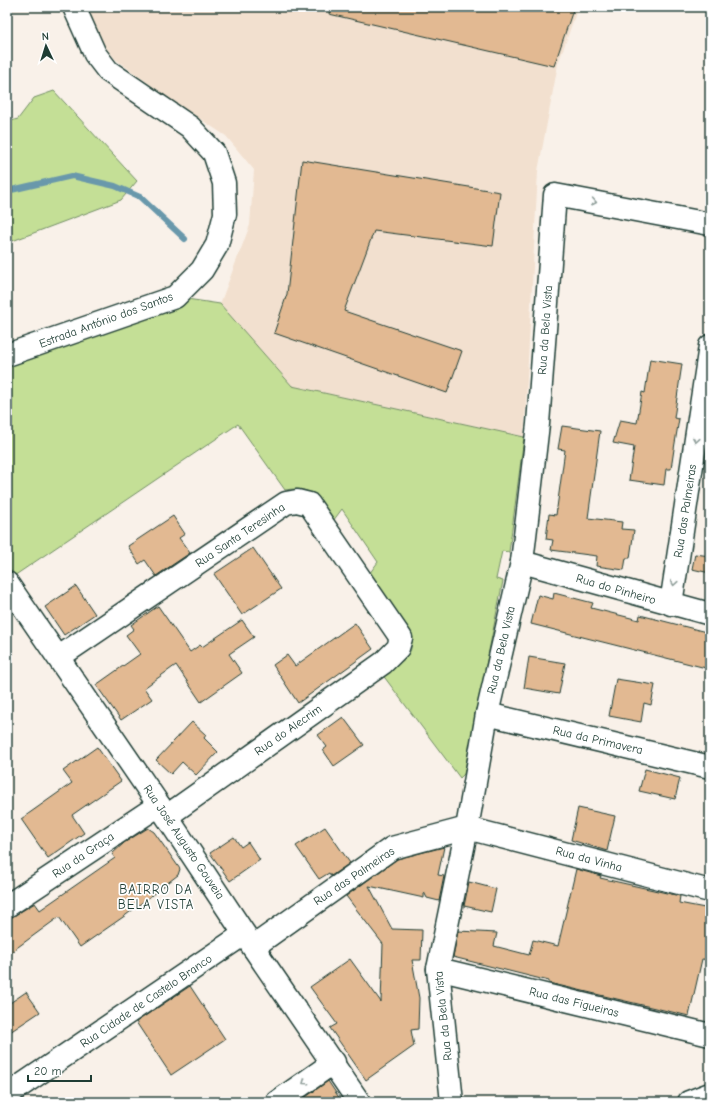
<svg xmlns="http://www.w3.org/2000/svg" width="717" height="1109" font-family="'Comic Neue',sans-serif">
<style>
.built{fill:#f2e0cf}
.green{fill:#c4df96;stroke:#728e65}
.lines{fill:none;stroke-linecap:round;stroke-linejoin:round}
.stream{stroke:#6998ab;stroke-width:6}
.building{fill:#e2b992;stroke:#1f3d34}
.minor-casing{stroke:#1f3d34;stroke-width:25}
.tertiary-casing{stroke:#1f3d34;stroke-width:25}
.minor{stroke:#fff;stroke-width:22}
.tertiary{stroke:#fff;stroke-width:22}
.oneway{stroke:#8f9e9a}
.labels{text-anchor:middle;stroke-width:3.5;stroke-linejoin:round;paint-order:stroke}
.street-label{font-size:12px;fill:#1f3d34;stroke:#fff}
.neighbourhood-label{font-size:13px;letter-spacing:1px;fill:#1f3d34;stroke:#fff}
</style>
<rect width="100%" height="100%" fill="#f9f1e9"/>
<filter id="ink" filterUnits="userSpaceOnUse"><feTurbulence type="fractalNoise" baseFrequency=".025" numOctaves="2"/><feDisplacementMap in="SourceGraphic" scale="8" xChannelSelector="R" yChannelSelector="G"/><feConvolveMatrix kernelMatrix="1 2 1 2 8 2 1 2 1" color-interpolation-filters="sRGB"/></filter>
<g filter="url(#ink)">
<!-- built -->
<polygon class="built" points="86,7 578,7 558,64 538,171 524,437 292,386 220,304 250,225 254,170 226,136 167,97 115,59 98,37"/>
<!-- green -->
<g class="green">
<polygon points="54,91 137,181 121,200 7,243 7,122 18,119 34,98"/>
<path d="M187 299 220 304 292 386 524 437 509 552 502 551 496 579 503 581 464 774 460 778 382 674C402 661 417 657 410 630L369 574 378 562 342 509 333 521C318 500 314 485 285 490L238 424 14 576 7 565V363Z"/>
</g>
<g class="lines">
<!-- stream -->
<polyline class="stream" points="7,191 72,176 115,186 140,197 185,239"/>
</g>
<!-- building -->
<g class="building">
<polygon points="330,7 574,7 554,66 329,14"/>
<polygon points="302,160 500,192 493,246 374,231 344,311 462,351 447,393 274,333 287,294"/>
<polygon points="650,359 682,364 674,418 679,419 674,449 671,469 666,469 664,485 629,480 634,447 613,443 620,420 637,423 642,392 645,393"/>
<polygon points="562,426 600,431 588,518 622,522 621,529 634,530 630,558 626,558 624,570 596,566 597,556 551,550 553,540 546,539 549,514 556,515 565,450 558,449"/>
<polygon points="173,516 185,534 179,538 190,553 156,576 145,560 139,564 128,546"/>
<polygon points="253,548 281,589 242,615 214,574"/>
<polygon points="695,554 710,556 710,573 692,569"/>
<polygon points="76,586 95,614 64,635 45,607"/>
<polygon points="554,593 593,603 591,608 639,620 640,615 710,633 710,669 531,624 538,595 553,599"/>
<polygon points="158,606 190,652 200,645 202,647 242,620 254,637 229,654 242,673 201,702 176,665 144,688 152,699 121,720 96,685 140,654 126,635 134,629 131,625"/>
<polygon points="355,623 373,649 298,703 273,665 287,655 295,666"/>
<polygon points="529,657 565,663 559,694 524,688"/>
<polygon points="616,679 655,685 651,705 644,703 641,722 609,716"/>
<polygon points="343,717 364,745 334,766 323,750 327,747 318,735"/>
<polygon points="192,722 206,735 204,738 218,752 196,775 182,762 171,774 156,760"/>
<polygon points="97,747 121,781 72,815 84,833 48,858 21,819 72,783 63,771"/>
<polygon points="645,769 680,778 675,799 639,791"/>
<polygon points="578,808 615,816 607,851 571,840"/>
<polygon points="325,827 350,863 331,876 329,873 319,879 296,846"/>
<polygon points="148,828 154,832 180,869 178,875 126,915 80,947 59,917 7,955 7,920 35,903 40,910 115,858 112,854 125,842"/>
<polygon points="234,837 241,847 248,842 260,860 230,881 210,853"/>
<polygon points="444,847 438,875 444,876 439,901 427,898 424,892 424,898 369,886 392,929 422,930 421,960 412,960 419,998 418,1029 411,1030 414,1046 366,1080 330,1028 337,1024 310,987 350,959 381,1002 383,944 346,896 397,859"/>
<polygon points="576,869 601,876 600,878 680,896 679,903 710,909 710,960 702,959 689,1016 549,983 549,981 453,957 458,931 497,933 494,946 529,955 533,940 558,946"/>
<polygon points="469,882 496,889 491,912 464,906"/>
<polygon points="190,986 225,1039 171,1075 136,1022"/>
<polygon points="26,992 40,1012 7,1034 7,1005"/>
<polygon points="328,1081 342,1102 299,1102"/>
</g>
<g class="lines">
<defs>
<g id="minor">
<polyline points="522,562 710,614"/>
<polyline points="7,583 159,805 253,947 359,1102"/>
<polyline points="671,604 710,346"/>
<polyline points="59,657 286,503 297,501 309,504 401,638 398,648 383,663 167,816"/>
<polyline points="487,714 710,767"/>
<polyline points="7,906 159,805"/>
<polyline points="253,947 392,848 467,828 710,891"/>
<polyline points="438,969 710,1035"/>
<polyline points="7,1095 244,934"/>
<polyline points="277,1102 334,1062"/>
<polyline points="452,1102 438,969 467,828 487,714 522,562 538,424 555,195 710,224"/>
</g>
<g id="tertiary">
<polyline points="7,355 175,297 202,270 217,245 225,214 224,183 214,153 190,127 108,71 95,54 74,7"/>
<polyline points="689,1102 710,1094"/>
</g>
</defs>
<!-- minor casing -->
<use href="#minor" class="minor-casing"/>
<!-- tertiary casing -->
<use href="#tertiary" class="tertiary-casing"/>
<!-- minor -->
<use href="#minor" class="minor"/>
<!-- tertiary -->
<use href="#tertiary" class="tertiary"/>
</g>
<!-- one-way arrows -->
<defs><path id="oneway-chevron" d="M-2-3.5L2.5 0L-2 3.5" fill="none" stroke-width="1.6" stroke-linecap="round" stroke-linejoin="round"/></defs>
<g class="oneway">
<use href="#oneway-chevron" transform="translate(594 202) rotate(10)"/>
<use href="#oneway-chevron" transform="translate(696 440) rotate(99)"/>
<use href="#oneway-chevron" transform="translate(674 583) rotate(99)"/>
<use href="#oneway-chevron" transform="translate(305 1082) rotate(145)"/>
</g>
</g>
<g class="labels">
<!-- street labels -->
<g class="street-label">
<text transform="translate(106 320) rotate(-20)" y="4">Estrada António dos Santos</text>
<text transform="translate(545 330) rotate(-86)" y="4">Rua da Bela Vista</text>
<text transform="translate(685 511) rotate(-81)" y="4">Rua das Palmeiras</text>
<text transform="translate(240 535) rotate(-34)" y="4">Rua Santa Teresinha</text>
<text transform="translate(616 589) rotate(16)" y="4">Rua do Pinheiro</text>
<text transform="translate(501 650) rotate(-77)" y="4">Rua da Bela Vista</text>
<text transform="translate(288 730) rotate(-35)" y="4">Rua do Alecrim</text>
<text transform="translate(598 740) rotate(13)" y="4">Rua da Primavera</text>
<text transform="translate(184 842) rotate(56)" y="4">Rua José Augusto Gouveia</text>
<text transform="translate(83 855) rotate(-34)" y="4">Rua da Graça</text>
<text transform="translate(589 859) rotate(15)" y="4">Rua da Vinha</text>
<text transform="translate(354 876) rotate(-34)" y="4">Rua das Palmeiras</text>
<text transform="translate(146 1001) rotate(-34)" y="4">Rua Cidade de Castelo Branco</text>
<text transform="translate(574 1002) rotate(14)" y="4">Rua das Figueiras</text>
<text transform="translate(443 1016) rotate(-96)" y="4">Rua da Bela Vista</text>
</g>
<!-- neighbourhood labels -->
<g class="neighbourhood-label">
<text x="156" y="894">BAIRRO DA<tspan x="156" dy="15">BELA VISTA</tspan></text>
</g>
</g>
<!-- margin -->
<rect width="717" height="1109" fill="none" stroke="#fff" stroke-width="24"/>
<rect x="12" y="12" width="693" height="1085" fill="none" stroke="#1f3d34" stroke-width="1.5" filter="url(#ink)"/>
<!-- north arrow -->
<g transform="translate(46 46) rotate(356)" stroke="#ffffff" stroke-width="3" paint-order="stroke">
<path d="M0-3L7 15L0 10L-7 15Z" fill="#1f3d34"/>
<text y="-6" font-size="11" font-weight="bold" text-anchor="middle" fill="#1f3d34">N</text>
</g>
<!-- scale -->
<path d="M28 1075v6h63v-6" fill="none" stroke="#1f3d34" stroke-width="2"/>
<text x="34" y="1075" font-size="12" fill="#1f3d34" stroke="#ffffff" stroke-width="3" paint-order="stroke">20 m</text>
</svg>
